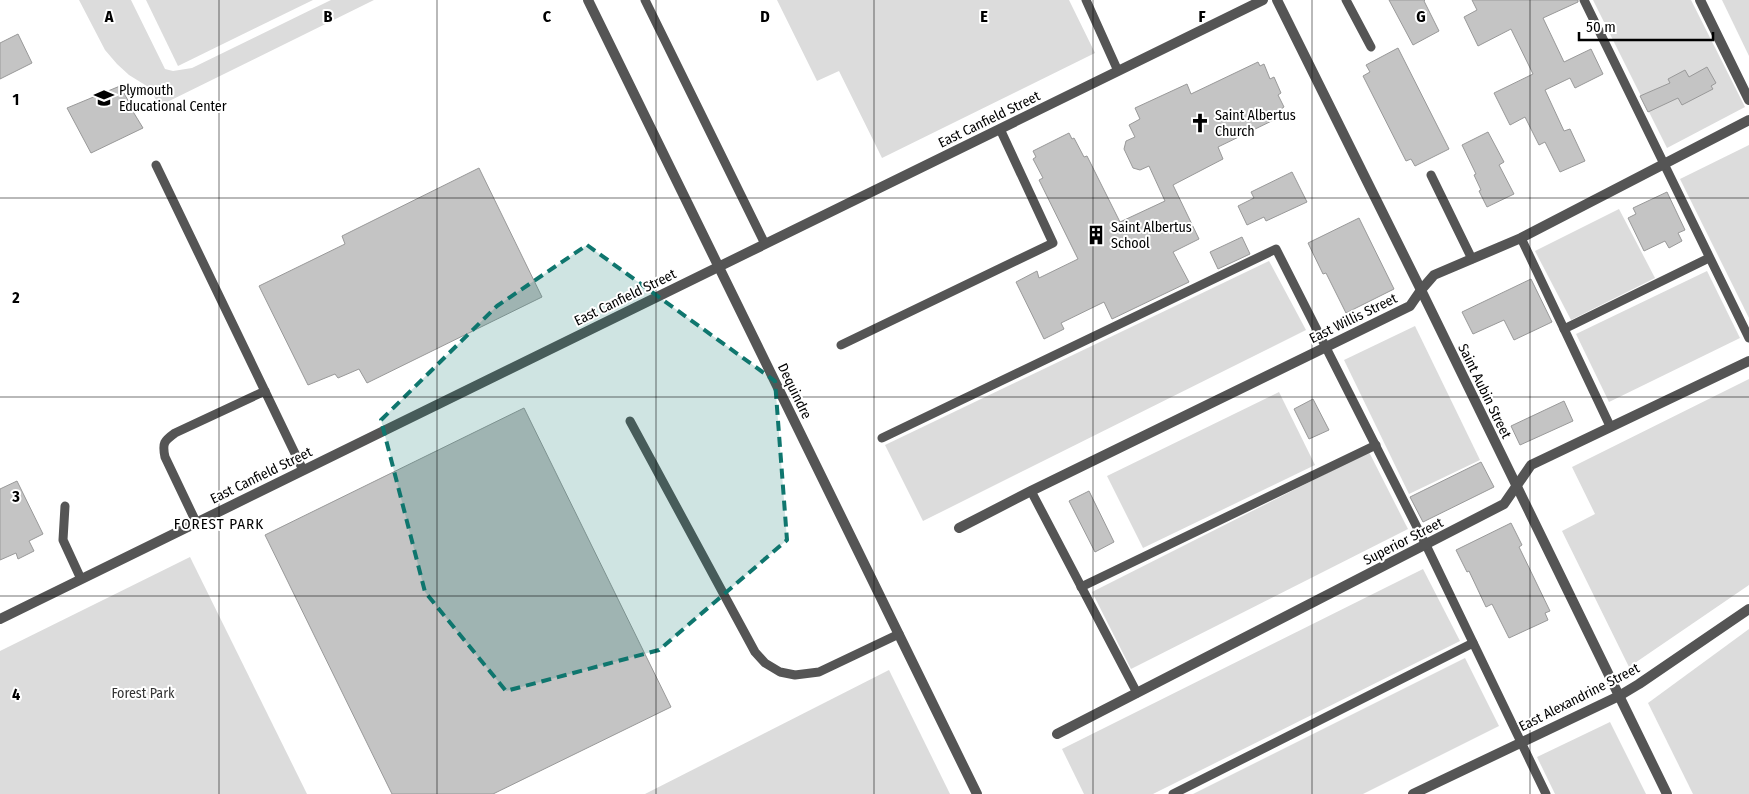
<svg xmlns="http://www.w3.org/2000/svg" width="1749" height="794" font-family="'Fira Sans Condensed',sans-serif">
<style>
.green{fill:#dcdcdc}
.building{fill:#c4c4c4;stroke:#999}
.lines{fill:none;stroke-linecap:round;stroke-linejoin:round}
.service{stroke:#555;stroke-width:9}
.minor{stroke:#555;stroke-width:10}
.tertiary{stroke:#555;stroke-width:10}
.marked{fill:#0f766e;fill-opacity:0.2;stroke:#0f766e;stroke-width:4;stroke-dasharray:10 6;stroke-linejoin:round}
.grid{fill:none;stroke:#000;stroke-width:1;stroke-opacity:0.55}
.labels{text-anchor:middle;stroke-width:4;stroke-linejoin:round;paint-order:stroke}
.poi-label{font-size:14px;fill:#000;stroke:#fff;text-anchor:start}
.street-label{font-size:14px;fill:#000;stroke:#fff}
.park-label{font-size:14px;fill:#333;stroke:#fff}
.neighbourhood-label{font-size:15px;letter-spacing:1px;fill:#000;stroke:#fff}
.grid-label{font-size:16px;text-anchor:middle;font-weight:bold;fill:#000;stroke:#fff;stroke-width:4;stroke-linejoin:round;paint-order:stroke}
</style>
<rect width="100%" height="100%" fill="#fff"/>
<!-- green -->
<g class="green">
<polygon points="79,0 131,0 165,69 173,71 192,68 331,0 374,0 159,106 150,88 129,75 117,64 105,50"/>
<polygon points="146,0 313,0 178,66"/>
<polygon points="777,0 1069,0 1095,53 882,158 839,71 817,81"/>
<polygon points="1593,0 1691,0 1745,107 1667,148"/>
<polygon points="1722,0 1749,0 1749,56"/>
<polygon points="1749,145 1749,318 1680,179"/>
<polygon points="1619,209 1655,278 1571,320 1535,251"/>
<polygon points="1269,261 1306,330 923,521 885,445"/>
<polygon points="1707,271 1740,338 1609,402 1576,334"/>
<polygon points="1415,326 1480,460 1409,494 1344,360"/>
<polygon points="1749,379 1749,585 1629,667 1562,531 1595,514 1572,467"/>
<polygon points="1279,392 1315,465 1143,548 1107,476"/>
<polygon points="1369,452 1408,529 1131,669 1092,592"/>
<polygon points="190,557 307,794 0,794 0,651"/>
<polygon points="1423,569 1460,641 1153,794 1084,794 1062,749"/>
<polygon points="1749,629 1749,794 1693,794 1648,703"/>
<polygon points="1465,658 1499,726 1363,794 1193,794"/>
<polygon points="889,670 950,794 645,794"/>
<polygon points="1610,722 1646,794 1555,794 1537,757"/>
</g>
<!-- building -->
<g class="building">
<polygon points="1389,0 1425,0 1424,1 1439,31 1413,45"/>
<polygon points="1472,0 1578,0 1578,2 1543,18 1564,62 1591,49 1603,74 1575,88 1570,78 1545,90 1564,131 1570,129 1585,161 1560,172 1545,142 1539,145 1525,117 1510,125 1494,93 1533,74 1511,29 1478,46 1464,17 1477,10"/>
<polygon points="18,34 32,63 0,79 0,43"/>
<polygon points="1398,48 1449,149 1415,166 1411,159 1406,161 1363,76 1370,72 1366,65"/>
<polygon points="1258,62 1260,66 1264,64 1270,79 1274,77 1281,93 1278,95 1284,107 1281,109 1284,115 1218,147 1223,159 1173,185 1199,239 1173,252 1189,282 1112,319 1104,302 1061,323 1064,329 1044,339 1016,282 1037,271 1039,278 1078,259 1039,180 1043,178 1033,159 1036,157 1033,151 1069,133 1072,139 1074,138 1084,157 1087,156 1120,222 1165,201 1149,166 1140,170 1133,168 1124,149 1126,141 1135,137 1129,125 1140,119 1135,108 1187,84 1191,94"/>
<polygon points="1707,67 1716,83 1711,86 1713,89 1682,105 1678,98 1648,112 1640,96 1670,83 1668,79 1685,70 1689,77"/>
<polygon points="120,86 130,104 129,105 143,128 91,153 67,108"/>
<polygon points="1488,132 1504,162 1499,165 1514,194 1487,207 1479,191 1481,190 1474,175 1476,174 1462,145"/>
<polygon points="479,168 542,297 367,383 359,369 338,378 335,374 308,385 259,286 345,244 342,236"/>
<polygon points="1292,172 1307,202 1266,221 1264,217 1247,225 1238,206 1254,198 1251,192"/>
<polygon points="1667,192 1685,230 1678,233 1682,241 1669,248 1665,241 1644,251 1628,218 1636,214 1633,208"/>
<polygon points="1359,218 1394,289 1346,313 1326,273 1323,274 1308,243"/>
<polygon points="1242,237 1250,254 1218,269 1210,252"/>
<polygon points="1531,279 1552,322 1514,340 1504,320 1473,334 1462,312"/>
<polygon points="1313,399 1329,430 1309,439 1294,409"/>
<polygon points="1564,401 1573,421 1520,445 1511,426"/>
<polygon points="524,408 671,707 493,794 392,794 265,535"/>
<polygon points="1481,462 1494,487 1423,522 1410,497"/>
<polygon points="17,481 43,534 29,541 34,551 18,559 16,553 0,560 0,489"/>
<polygon points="1089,491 1114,542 1095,552 1069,501"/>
<polygon points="1511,523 1522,545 1519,547 1550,611 1545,613 1548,620 1509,638 1492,604 1486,607 1469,571 1467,572 1456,550"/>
</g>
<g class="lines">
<!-- service -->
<g class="service">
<polyline points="645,0 765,244"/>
<polyline points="1086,0 1118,71"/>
<polyline points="1346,0 1371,47"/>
<polyline points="1584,0 1749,338"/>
<polyline points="156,165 303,470"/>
<polyline points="1431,175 1472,259"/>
<polyline points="1521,238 1610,426"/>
<polyline points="1564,329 1709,258"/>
<polyline points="841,345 1053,243 1000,129"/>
<polyline points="630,421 755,652 765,663 780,672 795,675 819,672 899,634"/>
<polyline points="882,438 1276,249 1426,545 1546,794"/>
<polyline points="1031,491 1137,693"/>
<polyline points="65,506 63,540 81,579"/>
<path d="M196 522 165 457C162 443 164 441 175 433L265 391"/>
<polyline points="1081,587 1376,445"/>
<polyline points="1173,794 1473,643"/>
</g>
<!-- minor -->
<g class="minor">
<polyline points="1277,0 1421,290 1667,794"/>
<polyline points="1700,0 1749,100"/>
<polyline points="959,528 1031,491 1410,306 1421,290 1434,275 1521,238 1749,120"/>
<polyline points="0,619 1263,0"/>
<polyline points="1057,734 1504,504 1531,465 1749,361"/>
<polyline points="1413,794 1619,696 1639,684 1749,609"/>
</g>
<!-- tertiary -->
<polyline class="tertiary" points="588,0 977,794"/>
</g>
<!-- marked area -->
<path class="marked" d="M587 245 775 381 787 540 659 650 506 691 425 592 381 420 497 306Z"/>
<!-- grid -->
<path class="grid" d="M219 0V794M437 0V794M656 0V794M874 0V794M1093 0V794M1312 0V794M1530 0V794M0 198H1749M0 397H1749M0 596H1749"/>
<!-- icons -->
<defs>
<symbol id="school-bare" viewBox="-9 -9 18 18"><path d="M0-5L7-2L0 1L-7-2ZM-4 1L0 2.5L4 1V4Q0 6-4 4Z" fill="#000" stroke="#fff" stroke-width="2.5" paint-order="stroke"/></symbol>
<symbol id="church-bare" viewBox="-9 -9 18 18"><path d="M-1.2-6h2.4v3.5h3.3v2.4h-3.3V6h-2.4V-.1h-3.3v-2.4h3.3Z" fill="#000" stroke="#fff" stroke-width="2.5" paint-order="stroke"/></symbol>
<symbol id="building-bare" viewBox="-9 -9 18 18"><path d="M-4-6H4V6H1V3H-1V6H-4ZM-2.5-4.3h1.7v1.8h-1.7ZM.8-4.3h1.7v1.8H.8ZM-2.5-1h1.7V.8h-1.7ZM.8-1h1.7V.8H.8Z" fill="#000" stroke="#fff" stroke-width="2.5" paint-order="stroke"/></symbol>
</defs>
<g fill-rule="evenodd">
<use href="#school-bare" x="90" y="84" width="28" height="28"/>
<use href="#church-bare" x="1186" y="109" width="28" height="28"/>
<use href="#building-bare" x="1082" y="221" width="28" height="28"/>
</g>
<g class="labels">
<!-- poi labels -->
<g class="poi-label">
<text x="119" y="95">Plymouth<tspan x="119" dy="16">Educational Center</tspan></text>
<text x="1215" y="120">Saint Albertus<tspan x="1215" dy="16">Church</tspan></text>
<text x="1111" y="232">Saint Albertus<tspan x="1111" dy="16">School</tspan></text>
</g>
<!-- street labels -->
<g class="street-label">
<text transform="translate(989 119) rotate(-26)" y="5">East Canfield Street</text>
<text transform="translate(625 297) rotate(-26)" y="5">East Canfield Street</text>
<text transform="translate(1353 318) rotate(-26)" y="5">East Willis Street</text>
<text transform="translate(795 391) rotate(64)" y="5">Dequindre</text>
<text transform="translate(1485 391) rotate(64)" y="5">Saint Aubin Street</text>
<text transform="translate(261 475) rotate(-26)" y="5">East Canfield Street</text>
<text transform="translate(1403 541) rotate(-27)" y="5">Superior Street</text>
<text transform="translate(1579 697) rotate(-27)" y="5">East Alexandrine Street</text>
</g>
<!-- park labels -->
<g class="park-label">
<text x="143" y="698">Forest Park</text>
</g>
<!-- neighbourhood labels -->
<g class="neighbourhood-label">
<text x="219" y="529">FOREST PARK</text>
</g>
</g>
<g class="grid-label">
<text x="109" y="22">A</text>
<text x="328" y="22">B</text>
<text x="547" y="22">C</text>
<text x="765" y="22">D</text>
<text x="984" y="22">E</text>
<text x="1202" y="22">F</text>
<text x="1421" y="22">G</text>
<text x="16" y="105">1</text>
<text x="16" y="303">2</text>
<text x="16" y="502">3</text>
<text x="16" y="700">4</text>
</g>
<!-- scale -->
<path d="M1579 32v8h134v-8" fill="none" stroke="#000000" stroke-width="2.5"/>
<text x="1586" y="32" font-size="15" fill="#000000" stroke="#ffffff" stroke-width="4" paint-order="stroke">50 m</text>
</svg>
